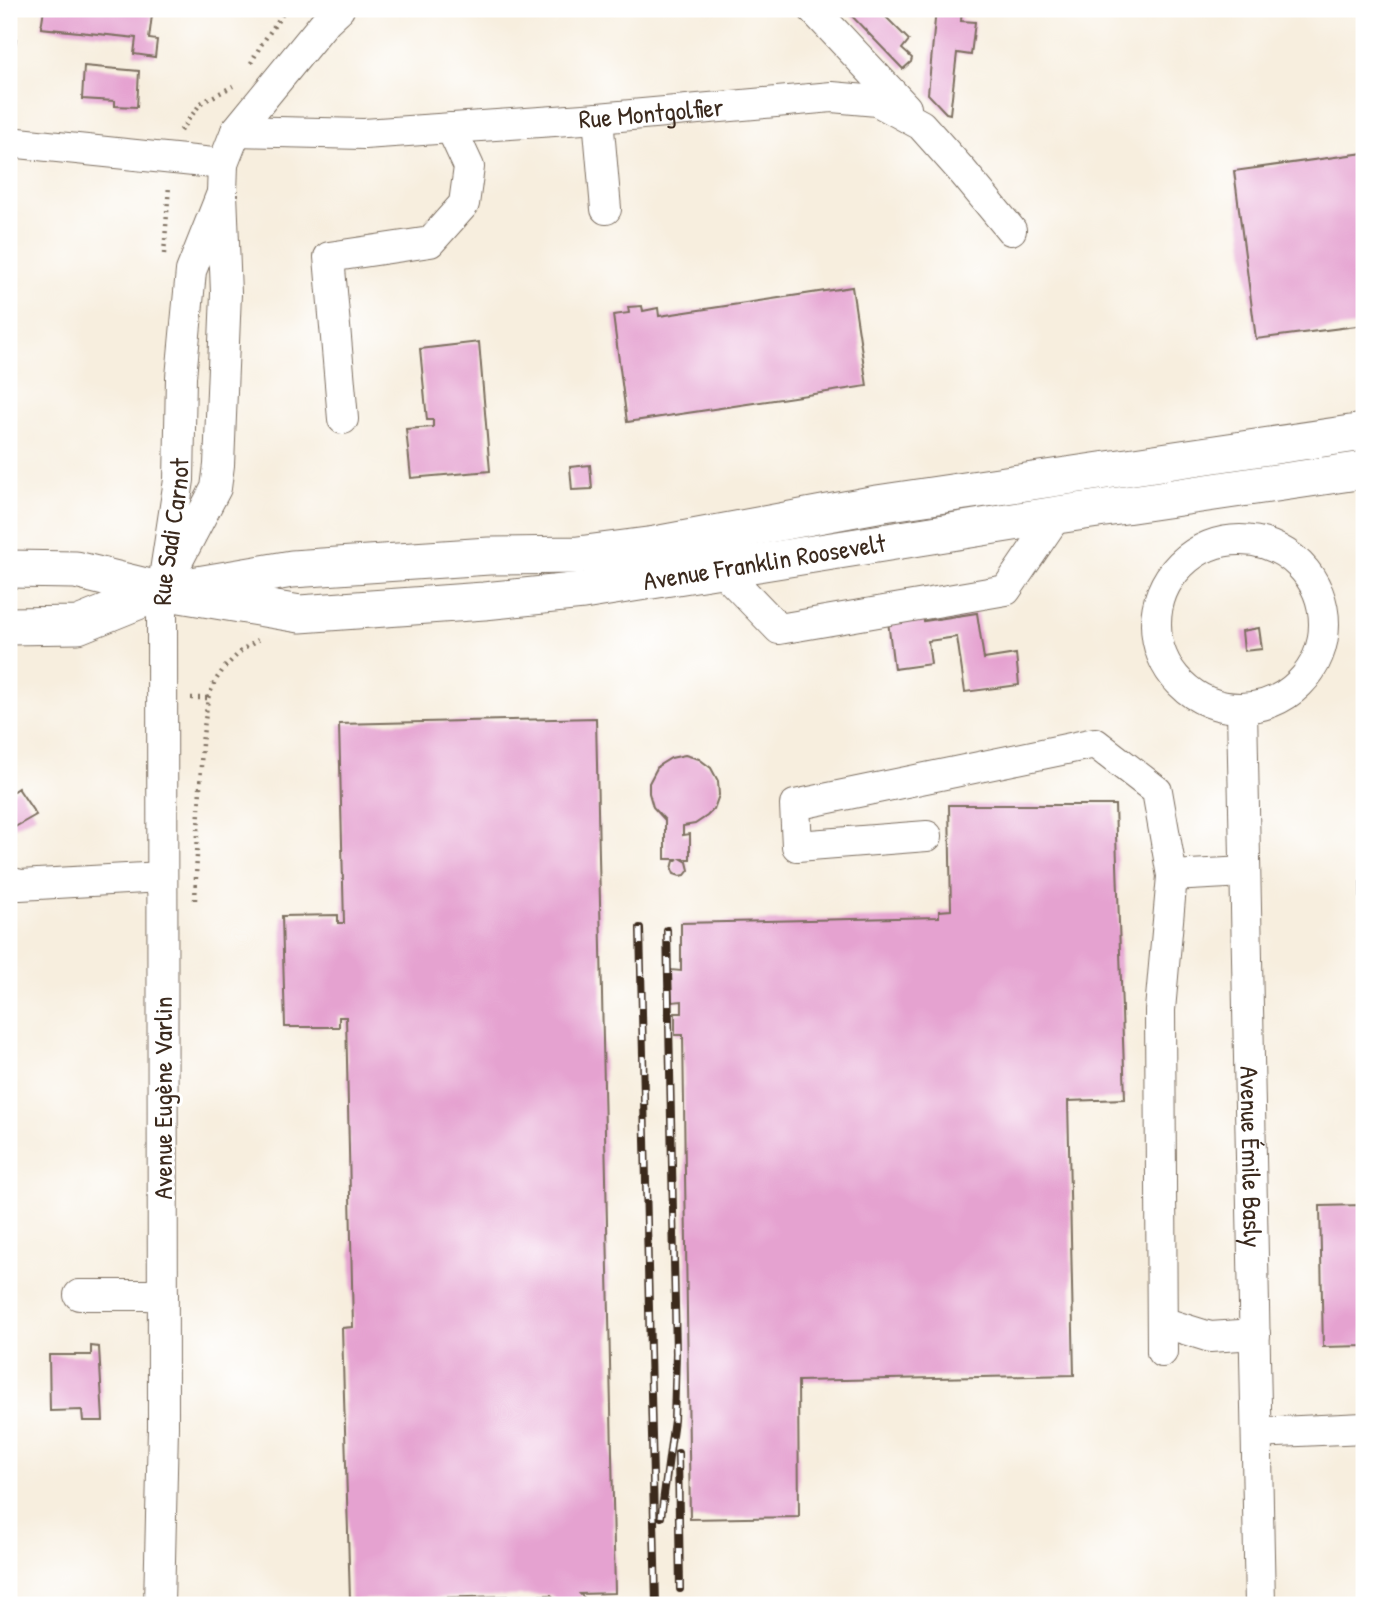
<svg xmlns="http://www.w3.org/2000/svg" width="1373" height="1614" font-family="'Patrick Hand',sans-serif">
<style>
.building{fill:#e5a2d0}
.lines{fill:none;stroke-linecap:round;stroke-linejoin:round}
.minor-casing{stroke:#7d6f61;stroke-width:32}
.major-casing{stroke:#7d6f61;stroke-width:39}
.path{stroke:#7d6f61;stroke-width:4.5;stroke-dasharray:2 5;stroke-linecap:butt}
.minor{stroke:#fff;stroke-width:30}
.major{stroke:#fff;stroke-width:37}
.rail-casing{stroke:#3b2a1e;stroke-width:8}
.rail{stroke:#fff;stroke-width:5;stroke-dasharray:16;stroke-linecap:butt}
.labels{text-anchor:middle;stroke-width:6;stroke-linejoin:round;paint-order:stroke}
.street-label{font-size:26px;fill:#3b2a1e;stroke:#fff}
</style>
<rect width="100%" height="100%" fill="#fff"/>
<filter id="ink" filterUnits="userSpaceOnUse"><feTurbulence type="fractalNoise" baseFrequency=".0143" numOctaves="2"/><feDisplacementMap in="SourceGraphic" scale="14" xChannelSelector="R" yChannelSelector="G"/><feConvolveMatrix kernelMatrix="1 2 1 2 8 2 1 2 1" color-interpolation-filters="sRGB"/></filter>
<filter id="wash" filterUnits="userSpaceOnUse"><feTurbulence type="fractalNoise" baseFrequency=".00686" numOctaves="4" result="noise"/><feDisplacementMap in="SourceGraphic" scale="28" xChannelSelector="R" yChannelSelector="G"/><feGaussianBlur stdDeviation="1.57" result="paint"/><feColorMatrix in="noise" values="0 0 0 0 0 0 0 0 0 0 0 0 0 0 0 0 0 1.4 0 .05"/><feComposite in="paint" operator="in"/></filter>
<g filter="url(#wash)">
<rect width="100%" height="100%" fill="#f7eede"/>
<g id="blocks">
<!-- building -->
<g class="building">
<polygon points="44,9 101,9 152,15 149,39 157,40 155,57 134,54 136,38 41,28"/>
<polygon points="845,9 878,9 909,40 902,49 912,58 911,62 903,69"/>
<polygon points="936,9 962,9 961,21 975,22 971,55 957,53 950,114 946,113 928,94"/>
<polygon points="9,38 16,39 10,73 9,73"/>
<polygon points="84,66 139,71 137,107 115,106 115,101 82,99"/>
<polygon points="1364,153 1364,325 1256,339 1234,171"/>
<polygon points="852,287 867,386 627,422 613,315 629,313 628,307 642,306 643,311 658,308 659,316"/>
<polygon points="479,342 490,471 411,478 406,429 433,427 433,420 427,420 420,349"/>
<polygon points="590,465 592,489 572,490 570,467"/>
<polygon points="922,608 924,621 977,613 984,659 1016,654 1019,685 965,692 957,637 928,641 931,664 894,669 887,613"/>
<polygon points="1259,628 1262,649 1244,651 1242,631"/>
<polygon points="596,718 615,1593 580,1594 591,1605 562,1605 551,1595 350,1600 342,1328 353,1327 346,1017 339,1017 339,1027 285,1027 282,916 338,915 338,923 344,923 339,724"/>
<polygon points="685,755 699,759 711,768 718,781 719,795 714,809 707,816 695,824 683,826 683,835 690,834 690,859 682,859 687,862 689,870 685,875 680,876 674,874 672,869 674,861 678,859 665,859 665,820 653,807 649,793 649,783 658,766 671,758"/>
<polygon points="18,788 36,815 15,827 9,817 9,794"/>
<polygon points="949,805 1115,805 1125,1099 1068,1101 1074,1375 798,1381 799,1517 690,1519 683,1035 675,1035 675,1013 682,1013 682,1001 672,1002 671,970 681,971 681,923 939,917 939,911 951,910"/>
<polygon points="1364,881 1364,975 1362,975 1360,882"/>
<polygon points="1364,1205 1364,1346 1323,1347 1320,1206"/>
<polygon points="91,1346 99,1347 103,1421 83,1421 82,1410 50,1411 49,1355 91,1355"/>
</g>
</g>
</g>
<g filter="url(#ink)">
<use href="#blocks" fill-opacity="0" stroke="#7d6f61" stroke-width="2"/>
<g class="lines">
<defs>
<g id="minor">
<polyline points="813,9 906,108"/>
<polyline points="598,118 606,209"/>
<path id="s1" d="M236 131 364 134 598 118 832 97 877 101 921 125 963 172 1011 230"/>
<polyline points="9,142 223,164"/>
<polyline points="343,419 329,257 430,242 464,204 469,167 451,128"/>
<circle cx="1240" cy="624" r="84"/>
<polyline points="721,569 779,629 1006,590 1057,515"/>
<polyline points="173,570 216,488 219,465 226,293 222,193 223,164 236,131 326,21 339,9"/>
<path id="s2" d="M1242 709 1260 1605"/>
<polyline points="927,836 797,846 795,805 1095,743 1157,791 1172,876 1160,1010 1162,1352"/>
<polyline points="1172,876 1245,872"/>
<polyline points="9,882 20,885 162,877"/>
<polyline points="79,1295 163,1295"/>
<polyline points="1162,1322 1210,1337 1255,1334"/>
<polyline points="1257,1433 1364,1428"/>
<path id="s3" d="M159 1605 163 1427 162 591 179 480 181 377 191 271 222 193"/>
</g>
<g id="major">
<path id="s4" d="M9 569 76 570 162 591 300 614 484 601 583 591 1057 515 1364 470"/>
<polyline points="9,626 78,625 162,591 292,569 489,556 578,555 655,545 877,504 1364,432"/>
</g>
</defs>
<!-- minor casing -->
<use href="#minor" class="minor-casing"/>
<!-- major casing -->
<use href="#major" class="major-casing"/>
<!-- path -->
<g class="path">
<polyline points="251,63 261,45 286,9"/>
<polyline points="180,131 201,103 233,86"/>
<polyline points="164,254 169,186"/>
<polyline points="191,698 208,698"/>
<polyline points="195,900 202,743 208,698 215,681 225,667 241,651 258,640"/>
</g>
<!-- minor -->
<use href="#minor" class="minor"/>
<!-- major -->
<use href="#major" class="major"/>
<defs>
<g id="rail">
<polyline points="640,928 656,1605"/>
<polyline points="678,1453 680,1589"/>
<polyline points="661,1517 674,1420 676,1353 667,930"/>
</g>
</defs>
<!-- rail casing -->
<use href="#rail" class="rail-casing"/>
<!-- rail -->
<use href="#rail" class="rail"/>
</g>
</g>
<g class="labels">
<!-- street labels -->
<g class="street-label">
<text dy="9" stroke="none"><textPath href="#s1" startOffset="416">Rue Montgolfier</textPath></text>
<text dy="9" stroke="none"><textPath href="#s3" startOffset="1074">Rue Sadi Carnot</textPath></text>
<text dy="9" stroke="none"><textPath href="#s4" startOffset="763">Avenue Franklin Roosevelt</textPath></text>
<text transform="translate(163 1098) rotate(-90)" y="9">Avenue Eugène Varlin</text>
<text dy="9" stroke="none"><textPath href="#s2" startOffset="448">Avenue Émile Basly</textPath></text>
</g>
</g>
<!-- margin -->
<rect width="1373" height="1614" fill="none" stroke="#fff" stroke-width="35"/>
</svg>
